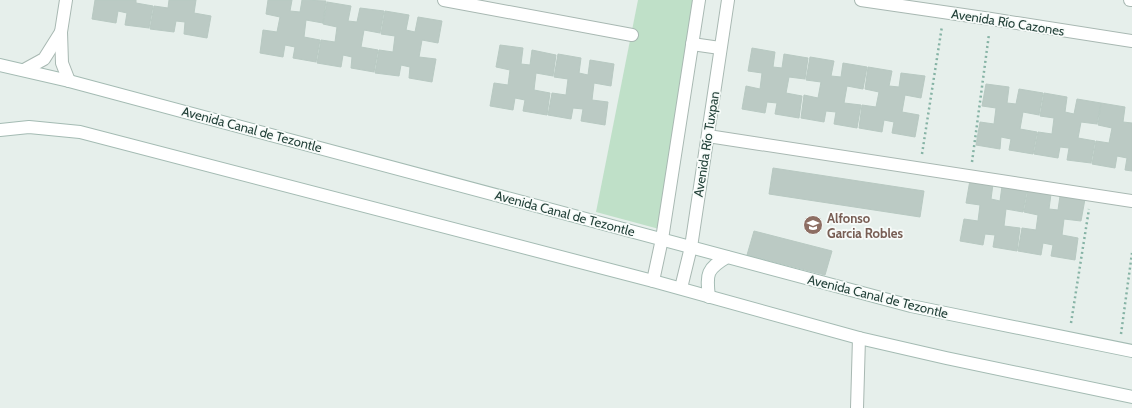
<svg xmlns="http://www.w3.org/2000/svg" width="1132" height="408" font-family="Cabin,sans-serif">
<style>
.green{fill:#bfe0c8}
.building{fill:#bbcac4;stroke:#b8c9c2}
.lines{fill:none;stroke-linecap:round;stroke-linejoin:round}
.pedestrian-casing{stroke:#a8b8b2;stroke-width:14}
.minor-casing{stroke:#a8b8b2;stroke-width:14}
.tertiary-casing{stroke:#a8b8b2;stroke-width:14}
.secondary-casing{stroke:#a4bbb3;stroke-width:14}
.path{stroke:#86b3a5;stroke-width:2.5;stroke-dasharray:2 3;stroke-linecap:butt}
.pedestrian{stroke:#fff;stroke-width:12}
.minor{stroke:#fff;stroke-width:12}
.tertiary{stroke:#fff;stroke-width:12}
.secondary{stroke:#fff;stroke-width:12}
.labels{text-anchor:middle;stroke-width:3.5;stroke-linejoin:round;paint-order:stroke}
.street-label{font-size:13px;fill:#24423a;stroke:#f7fbf9}
.education-label{font-size:13px;font-weight:bold;fill:#785e54;stroke:#f7fbf9;text-anchor:start}
</style>
<rect width="100%" height="100%" fill="#e6efeb"/>
<!-- green -->
<polygon class="green" points="638,0 693,0 659,229 596,212"/>
<!-- building -->
<g class="building">
<polygon points="95,0 136,0 136,3 153,6 149,28 125,25 127,13 118,11 116,23 92,19"/>
<polygon points="169,0 196,0 194,13 211,16 207,38 184,34 185,22 176,21 174,32 150,29 154,6 168,8"/>
<polygon points="268,0 292,0 290,11 300,12 302,0 326,1 323,23 306,20 304,37 320,40 316,62 293,58 295,47 285,45 283,57 260,53 263,30 277,32 280,17 266,14"/>
<polygon points="327,2 351,6 348,21 357,22 360,8 384,11 380,33 364,30 361,47 378,50 374,72 351,68 352,57 343,55 341,67 317,63 321,40 335,42 337,27 323,24"/>
<polygon points="385,11 409,15 406,30 415,32 418,17 442,21 438,43 422,40 419,57 436,59 432,82 409,78 410,67 401,65 399,76 375,73 379,50 393,52 395,36 381,34"/>
<polygon points="500,45 523,48 521,64 530,65 532,50 556,55 553,76 536,73 534,90 550,93 547,115 523,111 525,100 515,98 513,110 490,106 494,83 508,85 510,70 496,67"/>
<polygon points="752,48 775,52 773,67 782,68 784,54 808,58 805,79 789,77 786,93 802,96 799,118 775,114 777,103 767,102 765,113 742,109 746,86 760,89 762,73 748,71"/>
<polygon points="558,54 581,58 579,73 588,75 590,60 614,64 611,86 594,83 592,100 608,102 605,125 581,121 583,109 573,108 571,119 548,115 552,93 566,95 568,79 554,77"/>
<polygon points="810,57 834,61 831,76 841,77 843,63 867,67 863,89 847,86 844,103 861,105 857,128 834,124 836,112 826,111 824,122 801,118 804,95 818,98 821,82 806,80"/>
<polygon points="868,67 892,71 889,86 899,87 901,73 925,76 921,98 905,95 902,112 919,115 915,137 892,133 894,122 884,120 882,132 859,128 862,105 876,107 879,92 865,89"/>
<polygon points="986,84 1009,87 1007,103 1016,104 1019,89 1043,93 1039,115 1023,112 1020,129 1037,132 1033,154 1009,150 1011,139 1001,137 1000,149 976,145 980,122 994,124 996,108 982,106"/>
<polygon points="1044,93 1067,97 1065,112 1074,114 1077,99 1101,103 1097,124 1081,122 1078,138 1095,141 1091,163 1067,160 1069,148 1060,147 1058,158 1034,154 1038,132 1052,134 1054,118 1040,116"/>
<polygon points="1101,103 1125,107 1123,122 1132,123 1132,171 1125,170 1127,158 1117,156 1115,168 1092,164 1096,141 1109,143 1112,128 1098,125"/>
<polygon points="773,168 924,191 920,217 769,194"/>
<polygon points="970,180 993,184 991,199 1000,201 1002,186 1027,190 1023,212 1006,209 1004,226 1020,228 1017,251 993,247 995,235 985,234 983,245 960,241 964,219 978,221 980,205 966,203"/>
<polygon points="1028,190 1051,194 1049,209 1058,210 1060,196 1085,199 1081,221 1064,219 1062,235 1078,238 1075,260 1051,256 1053,245 1043,243 1041,255 1018,251 1022,228 1036,230 1038,215 1024,212"/>
<polygon points="754,231 832,251 825,275 747,255"/>
</g>
<g class="lines">
<defs>
<g id="pedestrian">
<polyline points="444,0 632,35"/>
<polyline points="708,136 1132,201"/>
</g>
<g id="minor">
<polyline points="66,0 61,32 62,63 69,81"/>
<polyline points="861,0 991,19 1132,41"/>
<polyline points="1130,0 1132,0"/>
<polyline points="24,70 44,59 61,32"/>
<polyline points="857,408 859,338"/>
</g>
<g id="tertiary">
<polyline points="692,44 720,48"/>
<polyline points="653,281 662,239 699,0"/>
<polyline points="681,288 691,247 728,0"/>
</g>
<g id="secondary">
<polyline points="0,65 69,81 911,306 1132,351"/>
<polyline points="0,130 29,127 80,132 653,281 859,338 946,358 1132,397"/>
<path d="M709 297C706 273 707 269 727 257"/>
</g>
</defs>
<!-- pedestrian casing -->
<use href="#pedestrian" class="pedestrian-casing"/>
<!-- minor casing -->
<use href="#minor" class="minor-casing"/>
<!-- tertiary casing -->
<use href="#tertiary" class="tertiary-casing"/>
<!-- secondary casing -->
<use href="#secondary" class="secondary-casing"/>
<!-- path -->
<g class="path">
<polyline points="922,154 942,26"/>
<polyline points="972,162 989,34"/>
<polyline points="1071,323 1089,209"/>
<polyline points="1121,334 1132,253"/>
</g>
<!-- pedestrian -->
<use href="#pedestrian" class="pedestrian"/>
<!-- minor -->
<use href="#minor" class="minor"/>
<!-- tertiary -->
<use href="#tertiary" class="tertiary"/>
<!-- secondary -->
<use href="#secondary" class="secondary"/>
</g>
<!-- icons -->
<defs>
<symbol id="school-disc" viewBox="-11 -11 22 22"><circle r="9.5" fill="#8d6e63" stroke="#f7fbf9"/><path d="M0-5L7-2L0 1L-7-2ZM-4 1L0 2.5L4 1V4Q0 6-4 4Z" fill="#fff"/></symbol>
</defs>
<g fill-rule="evenodd">
<use href="#school-disc" x="802" y="214" width="22" height="22"/>
</g>
<g class="labels">
<!-- street labels -->
<g class="street-label">
<text transform="translate(1008 22) rotate(9)" y="5">Avenida Río Cazones</text>
<text transform="translate(252 129) rotate(15)" y="5">Avenida Canal de Tezontle</text>
<text transform="translate(706 144) rotate(-81)" y="5">Avenida Río Tuxpan</text>
<text transform="translate(565 213) rotate(15)" y="5">Avenida Canal de Tezontle</text>
<text transform="translate(878 296) rotate(14)" y="5">Avenida Canal de Tezontle</text>
</g>
<!-- education labels -->
<g class="education-label">
<text x="827" y="223">Alfonso<tspan x="827" dy="15">Garcia Robles</tspan></text>
</g>
</g>
</svg>
